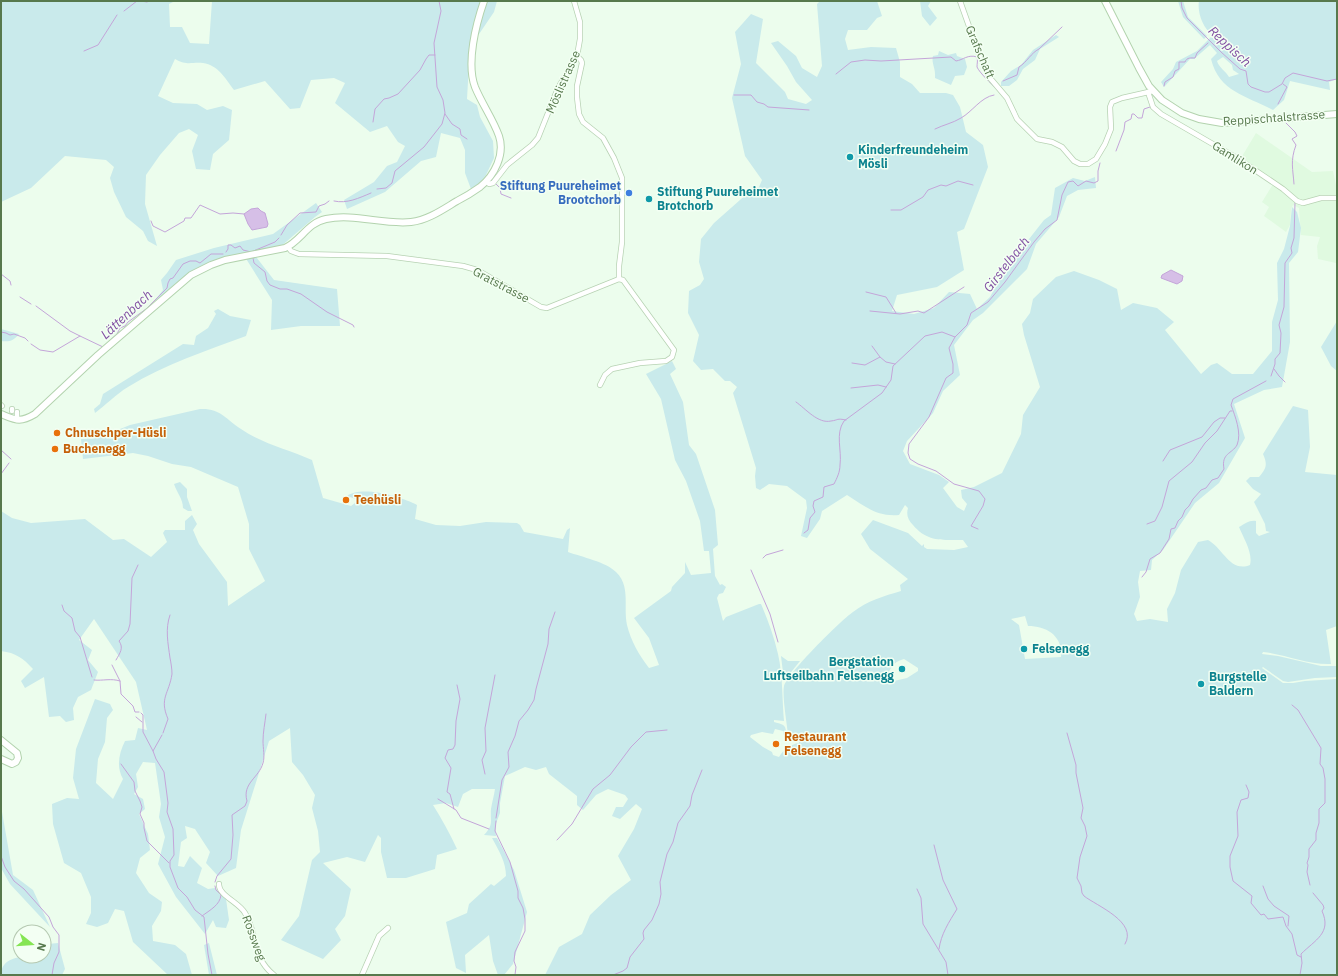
<svg xmlns="http://www.w3.org/2000/svg" width="1338" height="976" font-family="'IBM Plex Sans',sans-serif">
<style>
.residential{fill:#e0fae0}
.green{fill:#c9eaeb;fill-rule:evenodd}
.water{fill:#d6bfe7;stroke:#c4a5d9}
.lines{fill:none;stroke-linecap:round;stroke-linejoin:round}
.stream{stroke:#c4a5d9;stroke-width:1}
.street-casing{stroke:#b7d2b3;stroke-width:6}
.secondary-casing{stroke:#b3d3ae;stroke-width:8}
.street{stroke:#fff;stroke-width:4.5}
.secondary{stroke:#fff;stroke-width:6}
.culture-dot{fill:#0f9aa8;stroke:#f3fff3;stroke-width:1.5}
.shop-dot{fill:#3f7fe0;stroke:#f3fff3;stroke-width:1.5}
.food-dot{fill:#e8710a;stroke:#f3fff3;stroke-width:1.5}
.labels{text-anchor:middle;stroke-width:3;stroke-linejoin:round;paint-order:stroke}
.street-label{font-size:12px;fill:#57794d;stroke:#f3fff3}
.culture-label{font-size:12px;font-weight:bold;fill:#0d838f;stroke:#f3fff3;text-anchor:start}
.shop-label{font-size:12px;font-weight:bold;fill:#366cbe;stroke:#f3fff3;text-anchor:end}
.food-label{font-size:12px;font-weight:bold;fill:#c56008;stroke:#f3fff3;text-anchor:start}
.water-label{font-size:13px;font-style:italic;fill:#8150a2;stroke:#f3fff3}
</style>
<rect width="100%" height="100%" fill="#ecfded"/>
<!-- residential -->
<polygon class="residential" points="1256,133 1312,172 1333,171 1337,190 1336,263 1318,259 1317,246 1320,237 1301,235 1299,208 1293,205 1291,209 1290,225 1286,232 1264,216 1269,207 1262,202 1273,184 1238,163"/>
<!-- green -->
<g class="green">
<path d="M1 1H175L169 4 170 27H182L190 43 209 44 212 1H497L494 12 473 43 469 64 467 99 477 105 480 117 493 141 494 158 486 175 480 183 471 189 465 173V150L460 138 441 133 436 157 421 161 385 192 347 209 344 200 374 182 387 166 397 162 405 146 398 142 387 126 370 132 335 103 345 83 334 78 311 80 300 108 290 109 265 81 234 90C225 78 218 65 203 63 190 62 188 66 175 59L158 96 173 103 197 104 207 110 223 106 232 110 229 140 213 154 210 170 196 169 192 151 198 135 189 129 179 133 160 155 146 175 145 204 157 246 148 241 143 231 126 217 114 192 110 178 114 167 106 160 65 156 31 188 1 202Z"/>
<path d="M820 1H877L882 16 877 18 867 30H848L845 39 848 50 871 47 896 48 900 62V77L912 84 920 93H946L953 95 960 107 966 132 983 145 988 167 964 229 957 232 964 270 937 287 897 295 892 311 914 314 934 308 949 292 970 294 977 309 990 297 1011 258 1018 253 1044 220 1051 215 1055 188 1073 178 1085 181 1095 177 1096 188 1078 190 1067 196 1059 217 1036 244 1027 269 983 313 973 320 954 345 960 375 943 391 933 413 907 441 903 451 910 464 939 475 949 482 943 488 957 507 964 511 967 504 962 498 961 490 974 487 1002 473 1021 434 1023 415 1040 387 1024 335 1022 324 1030 313 1033 299 1056 277 1074 271 1099 280 1117 289 1121 310 1133 303 1157 308 1174 322 1165 330 1201 374 1211 365 1217 363 1232 374H1253L1272 351V322L1278 300 1277 263 1284 249 1290 226 1292 207 1297 212 1301 228 1298 252 1289 263 1290 342 1282 387 1264 390 1234 404 1245 438 1219 483 1195 503 1163 550 1152 560 1151 570 1140 571 1138 582 1140 597 1134 614 1137 621 1150 619 1168 622 1167 609 1175 593 1181 570 1198 542 1208 540C1223 548 1230 573 1250 565 1253 553 1244 539 1239 527 1245 524 1249 520 1256 521V533L1259 536 1270 532 1266 531 1265 524 1254 502 1261 494 1253 489 1246 481 1250 477H1259C1266 469 1268 465 1263 454L1293 406 1308 410 1310 447 1305 472 1337 475V626L1326 630 1331 664C1308 665 1285 654 1263 652L1262 654 1278 656 1321 666H1337V677L1315 678 1288 682 1283 681 1263 667 1262 668 1283 683H1293L1305 681 1337 679V975H545L559 947 582 934 590 915 611 895 631 880 618 856 634 829 642 809 636 804 620 819 612 816 616 807H623L628 799 625 795 608 789 596 795 583 810 577 805V796L549 774 546 767 536 770 525 767 505 776 500 803V813L495 826 496 836 484 835C494 824 490 822 491 809 492 802 494 796 495 789H472L463 794 458 807 446 803 433 805C442 819 450 834 457 849L437 855 435 869 406 878H387L381 852V838L378 835 365 862 347 857 323 863 351 889 345 916 335 929 341 940 323 959 281 940 299 916 312 860 320 852 318 831 312 808 315 795 303 775 292 762 290 728 269 741 241 830 236 868 218 876 206 863 210 852 195 829 185 826 187 838 181 842 178 866 184 867 190 856 202 868 197 883 208 889 215 888 226 899 229 920 226 928 216 927 213 920 205 934 176 897 158 864 165 837 159 817 161 804 155 763 143 762 136 774 138 787 134 794 143 799 145 809 139 814 148 834 150 850 140 858 136 873 149 893 162 902 161 911 152 926 153 941 175 945 186 954 192 975H168L133 942 124 911 115 909 108 923 97 927 86 924 91 913V897L81 873 64 863 53 824 52 804 67 798 79 799 73 778 76 749 95 699 110 704 113 710 107 718 105 742 98 759 96 783 113 799 123 779C116 767 119 753 125 741L135 740 138 728 147 730 136 682 94 619 79 640 92 650 88 660 98 672 91 690 78 697 73 708 74 720 66 722 60 716 49 717 44 677 25 688 21 681 33 669C23 658 16 653 1 651V511L12 518 31 523 85 519 113 540 124 539 151 557 167 542 163 533 165 530H185V521L192 515 197 524 193 530 199 544 227 582 228 606 265 581 249 549V524L238 487 191 467 172 464 148 456 133 453 83 459 81 439 98 438 130 425 200 409C220 408 226 419 241 429 263 444 288 449 312 460L323 498 351 506 359 500 347 496C362 485 402 497 417 505L415 519 436 525 460 526 486 522 517 523 520 525 524 532 563 539 567 530 570 528 568 552C582 557 606 562 616 572 631 586 623 607 627 625 631 641 639 655 649 668L659 665 649 638 634 618 671 591 672 587 685 573V562L691 575 711 573 709 551H704L700 521 686 481 675 460 661 399 646 374 672 361 676 369 670 374 683 402 689 445 696 454 715 510 718 545 713 549 715 576 720 585 722 584 726 587 723 593 719 594 717 598 723 621 726 617 759 604H761C768 620 774 637 778 654 783 676 782 699 784 721L774 720V722C781 724 786 724 786 732L783 735V731L775 729 773 734 762 732 751 735 750 737 763 747 772 752 773 755 779 757C783 750 791 744 799 743V739L795 738 799 736 791 737 788 735C787 724 782 696 784 686 788 673 840 621 853 612 867 601 884 596 901 591L900 585 908 579 870 549 861 534 873 520 908 533 922 546 924 544V547L927 549 954 550 968 547 963 540C942 540 927 542 913 525 908 520 906 515 908 508L905 505 899 515C876 517 865 506 847 495L822 511 820 519 807 538 801 536 807 508 806 500 787 486 769 484 760 490 756 488 755 476 756 468 733 393 737 387 730 381H725L713 369 701 370 693 361 699 335 688 313 689 291 700 285 704 279 699 262 701 239 714 223 749 192 759 187 762 180 745 156 732 98 741 64 735 32 751 14 763 19 756 63 785 92 788 99 806 104 812 100 796 82 787 66 771 43 778 41 796 56 802 68 817 77 822 66 817 4ZM1025 616 1028 626C1047 626 1063 636 1061 657L1025 659 1019 625 1011 619ZM904 659 918 668V671L907 678 894 681 886 676C893 667 891 663 904 659Z"/>
<polygon points="920,1 931,1 928,6 937,18 930,26 922,16"/>
<polygon points="1178,1 1183,1 1188,17 1207,36 1204,39 1183,17"/>
<path d="M1199 1H1337V79L1329 82 1330 90 1290 81 1284 100 1273 110C1247 96 1219 92 1211 59L1217 53 1210 45 1194 59H1190L1164 87 1161 82 1173 69 1176 62 1197 51 1213 35C1203 29 1197 12 1199 1ZM1223 57 1232 65 1233 70 1239 74 1229 77C1226 71 1219 68 1217 61Z"/>
<polygon points="1056,35 1059,37 1040,49 1035,60 1023,69 1017,80 1009,86 1001,86 1001,82 1011,71 1021,65 1033,50"/>
<path d="M939 51 948 55 956 53 957 56 965 59 967 67 964 75 955 76 951 85 935 78C936 68 931 63 933 56L938 55Z"/>
<path d="M316 203 322 212 315 217 279 248 253 253 274 280 337 289 340 326H301L271 330 272 300 243 254C228 258 214 261 200 267 185 274 168 290 156 301L155 300 163 290 161 280 167 273 176 260 214 248 273 234Z"/>
<path d="M218 309 230 316 251 320 246 336C206 351 165 364 128 387 116 394 106 405 95 413L94 409 100 404 103 394 183 344 194 345 196 336 208 328 216 314 214 311Z"/>
<polygon points="1337,321 1337,371 1331,366 1321,347"/>
<path d="M1 329 19 334C13 341 10 342 1 341Z"/>
<path d="M180 482 187 489V497L192 511H188L183 508C183 499 177 493 174 484Z"/>
<polygon points="781,656 788,661 800,661 784,681"/>
<polygon points="1,806 13,875 33,890 50,927 10,884 1,868"/>
<path d="M492 838H497L514 870 527 912 513 964 504 975H498L493 961 489 935 465 955 466 973 456 968 446 922 467 913 469 904 491 884 494 886 506 876C506 862 499 851 492 838Z"/>
<path d="M58 943 65 969 62 975H1C1 954 29 956 44 956V947L48 944Z"/>
<polygon points="209,943 217,975 209,975 204,945"/>
</g>
<!-- water -->
<g class="water">
<polygon points="258,208 261,211 265,213 268,224 267,227 252,230 248,224 244,214 251,209"/>
<polygon points="1171,270 1183,276 1182,281 1177,284 1161,278 1162,275"/>
</g>
<g class="lines">
<!-- stream -->
<g class="stream">
<polyline points="141,1 147,2 149,1"/>
<polyline points="1181,1 1182,8 1187,18 1221,52 1240,69 1246,71 1248,84 1251,87 1265,92 1269,92 1282,84 1285,78 1293,73 1327,81 1337,79"/>
<polyline points="124,11 137,1"/>
<polyline points="84,51 98,45 117,15"/>
<path d="M836 74 851 62 865 60 881 61 951 57 956 61C963 60 968 54 977 57 978 61 977 63 977 67 979 72 992 85 996 88"/>
<path d="M1003 81 1017 75 1019 67C1027 62 1031 53 1039 49L1062 27"/>
<path d="M1164 86 1165 82 1173 77 1175 71 1179 69V62H1185C1187 57 1191 58 1195 58L1197 53 1208 43"/>
<polyline points="734,95 751,95 757,102 764,104 768,107 809,110"/>
<polyline points="1278,104 1287,87 1283,84"/>
<polyline points="445,114 452,124 460,129 461,135 467,139"/>
<polyline points="373,122 375,109 384,99 389,98 398,94 420,70 426,59 429,55 435,55"/>
<path d="M1286 123 1295 132 1297 136 1292 139 1296 145C1290 161 1293 169 1294 184"/>
<path d="M935 129C943 125 953 123 961 118 972 112 981 97 994 95"/>
<polyline points="1116,151 1124,130 1125,122 1131,119 1132,114 1134,114 1138,118 1142,118 1144,109 1150,107"/>
<polyline points="496,184 500,188 501,194 511,198"/>
<polyline points="377,189 386,188 392,183 395,171 424,147 442,124 445,113 443,100 437,87 434,43 441,11 439,1"/>
<path d="M334 201C347 204 359 198 371 193"/>
<polyline points="891,210 901,210 923,197 928,190 941,185 946,186 958,181 973,185"/>
<polyline points="151,221 153,226 165,232 184,221 185,218 191,218 200,205 220,214 233,213 244,214"/>
<polyline points="281,235 287,225 300,213 316,212 319,206 325,204 329,201"/>
<polyline points="226,252 228,249 228,245 231,245 235,248 240,246 243,250 251,252 275,242 279,238"/>
<polyline points="253,258 254,263 265,272 267,281 270,285 280,289 287,289 301,294 327,312 353,325 354,327"/>
<polyline points="1,274 10,281 11,285"/>
<polyline points="866,292 886,297 896,313"/>
<polyline points="20,297 31,304"/>
<polyline points="36,306 70,331 80,336"/>
<polyline points="870,311 900,314 918,311 924,313 964,287"/>
<polyline points="1,332 6,333 10,335 14,334 25,338 28,341"/>
<polyline points="955,337 949,348 953,364 953,373 946,378 929,417 909,444 908,453 910,459 918,464 936,471 954,484 979,491 985,499 983,506 971,526 978,529"/>
<polyline points="31,344 40,350 53,352 80,336 103,347"/>
<polyline points="105,345 117,334 120,328 125,326 128,322 146,309 167,288 168,283 170,279 173,278 183,264 190,261 196,261 200,263 211,254 223,254"/>
<polyline points="872,346 880,357"/>
<polyline points="852,363 865,365 880,357 886,362 895,364"/>
<polyline points="1274,369 1279,376 1285,382"/>
<polyline points="1271,376 1275,364 1275,359 1280,353 1281,333 1279,325 1284,307 1285,263 1292,253 1291,248 1294,238 1295,203"/>
<polyline points="851,388 878,385 886,387"/>
<path d="M796 402C806 409 818 424 831 421 839 420 836 418 846 420"/>
<polyline points="1,450 11,459"/>
<polyline points="1163,461 1170,450 1202,437 1214,422 1220,418 1225,418"/>
<polyline points="1,474 9,463"/>
<polyline points="1147,524 1155,521 1162,507 1169,481 1192,462 1205,443 1217,431 1230,411 1232,411"/>
<path d="M804 533 808 530 810 518 815 512 813 506 814 501 823 497 824 487 834 484C837 478 840 472 840 465 842 450 835 434 844 421L882 393 891 380 893 366 925 336 942 332 955 337 967 325 971 313 988 302 1005 282 1034 242 1045 229 1057 220 1062 195 1068 182 1073 181 1078 186 1086 181 1094 183 1098 181V171L1100 163"/>
<polyline points="763,558 766,555 783,550"/>
<polyline points="751,570 770,614 778,642"/>
<path d="M1142 577 1146 572 1150 559 1160 553 1169 539 1171 529 1175 528 1178 521 1182 517 1185 510 1189 506 1193 499 1201 490 1206 488 1212 480 1218 478 1224 469C1221 453 1232 454 1237 445 1242 433 1235 416 1231 405L1233 399 1266 381"/>
<polyline points="62,605 64,611 72,618 75,631 80,637 92,677"/>
<path d="M116 660C120 653 124 648 119 641L128 631 130 624 132 578 138 565"/>
<polyline points="112,665 120,681 121,694 133,706 135,712 139,712"/>
<path d="M94 680C103 681 111 678 120 681"/>
<polyline points="1292,705 1298,710 1321,748 1320,764 1323,768 1325,779 1325,803 1319,809 1319,823 1316,833 1316,840 1309,849 1309,857 1307,863 1308,865 1307,872 1310,885"/>
<polyline points="141,713 143,715 143,732 153,751"/>
<polyline points="136,717 142,722"/>
<path d="M163 733 168 719C159 698 169 694 172 674 172 669 171 663 170 658 168 643 165 629 170 615"/>
<path d="M1067 733 1076 765V773L1083 808 1081 818 1085 826 1087 836 1080 857 1077 878 1081 886 1082 893 1084 896C1097 906 1138 922 1125 944"/>
<polyline points="162,735 153,751 156,759 164,772 168,803 167,812 173,829 174,855 170,861 170,867 178,888 187,897 195,910 204,917 208,954 212,975"/>
<polyline points="121,764 134,782 135,791 140,801 142,807 140,814 144,823 144,828 147,841 169,863"/>
<polyline points="485,774 482,760 486,751 485,728 495,675"/>
<polyline points="1246,785 1249,792 1248,798 1241,800 1237,812 1238,836 1230,856 1230,867 1233,881 1252,896 1251,903 1261,915 1264,914 1268,919 1283,917 1286,926 1292,934 1297,955 1301,957"/>
<polyline points="438,799 456,810 461,818 489,829"/>
<polyline points="454,809 450,794 447,792 451,768 445,758 448,750 453,749 455,745 456,721 460,699 457,685"/>
<polyline points="496,818 502,780 509,767 508,752 515,736 519,721 528,710 534,700 536,689 548,644 549,629 555,612"/>
<polyline points="496,821 495,831 510,862 518,891 518,898 523,908 525,919 525,931 515,952 514,961 516,967 515,975"/>
<polyline points="557,840 572,824 593,789 610,775 631,747 646,732 667,730"/>
<path d="M934 845 943 880 957 909C949 922 941 934 939 949"/>
<polyline points="1,856 5,867 14,881 24,889 49,917 53,927 59,935 59,952 54,963 52,975"/>
<path d="M215 882 217 876 231 859 233 835 232 815 245 806 247 801C242 783 259 778 263 763 265 757 263 748 263 741 263 732 265 723 266 714"/>
<polyline points="1263,886 1268,899 1274,906 1289,916 1288,926"/>
<polyline points="917,889 921,898 923,924 946,962 948,975"/>
<path d="M202 916C210 910 220 905 221 895L216 890 215 886"/>
<polyline points="613,975 623,971 627,968 630,957 644,939 643,933 644,930 652,920 659,904 661,894 660,882 667,854 673,842 678,823 690,806 692,795 702,770"/>
<path d="M1300 975 1302 963 1301 954C1315 940 1332 933 1322 911L1324 908 1323 905 1313 893"/>
</g>
<defs>
<g id="street">
<polyline points="960,1 980,57 990,78 1007,98 1017,119 1037,139 1052,142 1062,147 1074,161 1080,164 1088,164 1096,159 1105,144 1111,129 1110,107 1112,102 1122,98 1153,91"/>
<polyline points="577,56 581,60 582,63 577,86 577,97 579,114 583,122 603,138 614,158 622,178 622,242 619,266 619,279"/>
<polyline points="1148,92 1153,107 1161,114 1237,158 1283,189 1297,201 1303,203 1321,198 1337,198"/>
<polyline points="486,181 489,184 493,183 507,165 532,145 538,138 558,88 577,56 580,39 580,22 574,1"/>
<polyline points="288,247 291,251 299,254 387,256 463,266 477,270 486,275 541,307 547,308 619,279 623,280 674,350 672,357 666,361 640,363 612,369 605,375 600,385"/>
<polyline points="1,405 2,406"/>
<polyline points="12,411 12,409"/>
<polyline points="17,412 17,420"/>
<path d="M219 884C218 895 240 903 245 913 258 935 252 958 274 975"/>
<polyline points="362,975 379,936 388,928"/>
</g>
<g id="secondary">
<polyline points="1105,1 1139,68 1149,86 1162,100 1182,113 1199,119 1222,123 1337,114"/>
<path d="M1 414C16 420 20 423 35 414L98 355 191 275 211 265 225 260 285 248C301 241 307 223 326 219 354 213 383 225 411 222 428 220 442 210 457 201 465 197 473 192 480 187 495 175 505 154 499 136 493 119 482 104 475 87 466 63 476 24 484 1"/>
<polyline points="1,740 17,753 18,758 16,762 12,764 1,759"/>
</g>
</defs>
<!-- street casing -->
<use href="#street" class="street-casing"/>
<!-- secondary casing -->
<use href="#secondary" class="secondary-casing"/>
<!-- street -->
<use href="#street" class="street"/>
<!-- secondary -->
<use href="#secondary" class="secondary"/>
</g>
<!-- markers -->
<g class="culture-dot">
<circle cx="850" cy="157" r="4"/>
<circle cx="649" cy="199" r="4"/>
<circle cx="1024" cy="649" r="4"/>
<circle cx="902" cy="669" r="4"/>
<circle cx="1201" cy="684" r="4"/>
</g>
<circle class="shop-dot" cx="629" cy="193" r="4"/>
<g class="food-dot">
<circle cx="57" cy="433" r="4"/>
<circle cx="55" cy="449" r="4"/>
<circle cx="346" cy="500" r="4"/>
<circle cx="776" cy="744" r="4"/>
</g>
<g class="labels">
<!-- street labels -->
<g class="street-label">
<text transform="translate(980 52) rotate(67)" y="4">Grafschaft</text>
<text transform="translate(563 82) rotate(-66)" y="4">Möslistrasse</text>
<text transform="translate(1274 118) rotate(-4)" y="4">Reppischtalstrasse</text>
<text transform="translate(1235 158) rotate(32)" y="4">Gamlikon</text>
<text transform="translate(501 285) rotate(28)" y="4">Gratstrasse</text>
<text transform="translate(254 938) rotate(70)" y="4">Rossweg</text>
</g>
<!-- culture labels -->
<g class="culture-label">
<text x="858" y="154">Kinderfreundeheim<tspan x="858" dy="14">Mösli</tspan></text>
<text x="657" y="196">Stiftung Puureheimet<tspan x="657" dy="14">Brotchorb</tspan></text>
<text x="1032" y="653">Felsenegg</text>
<text x="894" y="666" text-anchor="end">Bergstation<tspan x="894" dy="14">Luftseilbahn Felsenegg</tspan></text>
<text x="1209" y="681">Burgstelle<tspan x="1209" dy="14">Baldern</tspan></text>
</g>
<!-- shop labels -->
<g class="shop-label">
<text x="621" y="190">Stiftung Puureheimet<tspan x="621" dy="14">Brootchorb</tspan></text>
</g>
<!-- food labels -->
<g class="food-label">
<text x="65" y="437">Chnuschper-Hüsli</text>
<text x="63" y="453">Buchenegg</text>
<text x="354" y="504">Teehüsli</text>
<text x="784" y="741">Restaurant<tspan x="784" dy="14">Felsenegg</tspan></text>
</g>
<!-- water labels -->
<g class="water-label">
<text transform="translate(1230 46) rotate(43)" y="5">Reppisch</text>
<text transform="translate(1006 264) rotate(-52)" y="5">Girstelbach</text>
<text transform="translate(126 314) rotate(-43)" y="5">Lättenbach</text>
</g>
</g>
<!-- border -->
<rect width="1338" height="976" fill="none" stroke="#57794d" stroke-width="4"/>
<!-- north arrow -->
<g transform="translate(32 944) rotate(107)"><circle r="19" fill="#f3fff3" stroke="#b5c9b1"/>
<path d="M0-3L7 15L0 10L-7 15Z" fill="#85e553"/>
<text y="-6" font-size="11" font-weight="bold" text-anchor="middle" fill="#57794d">N</text>
</g>
</svg>
